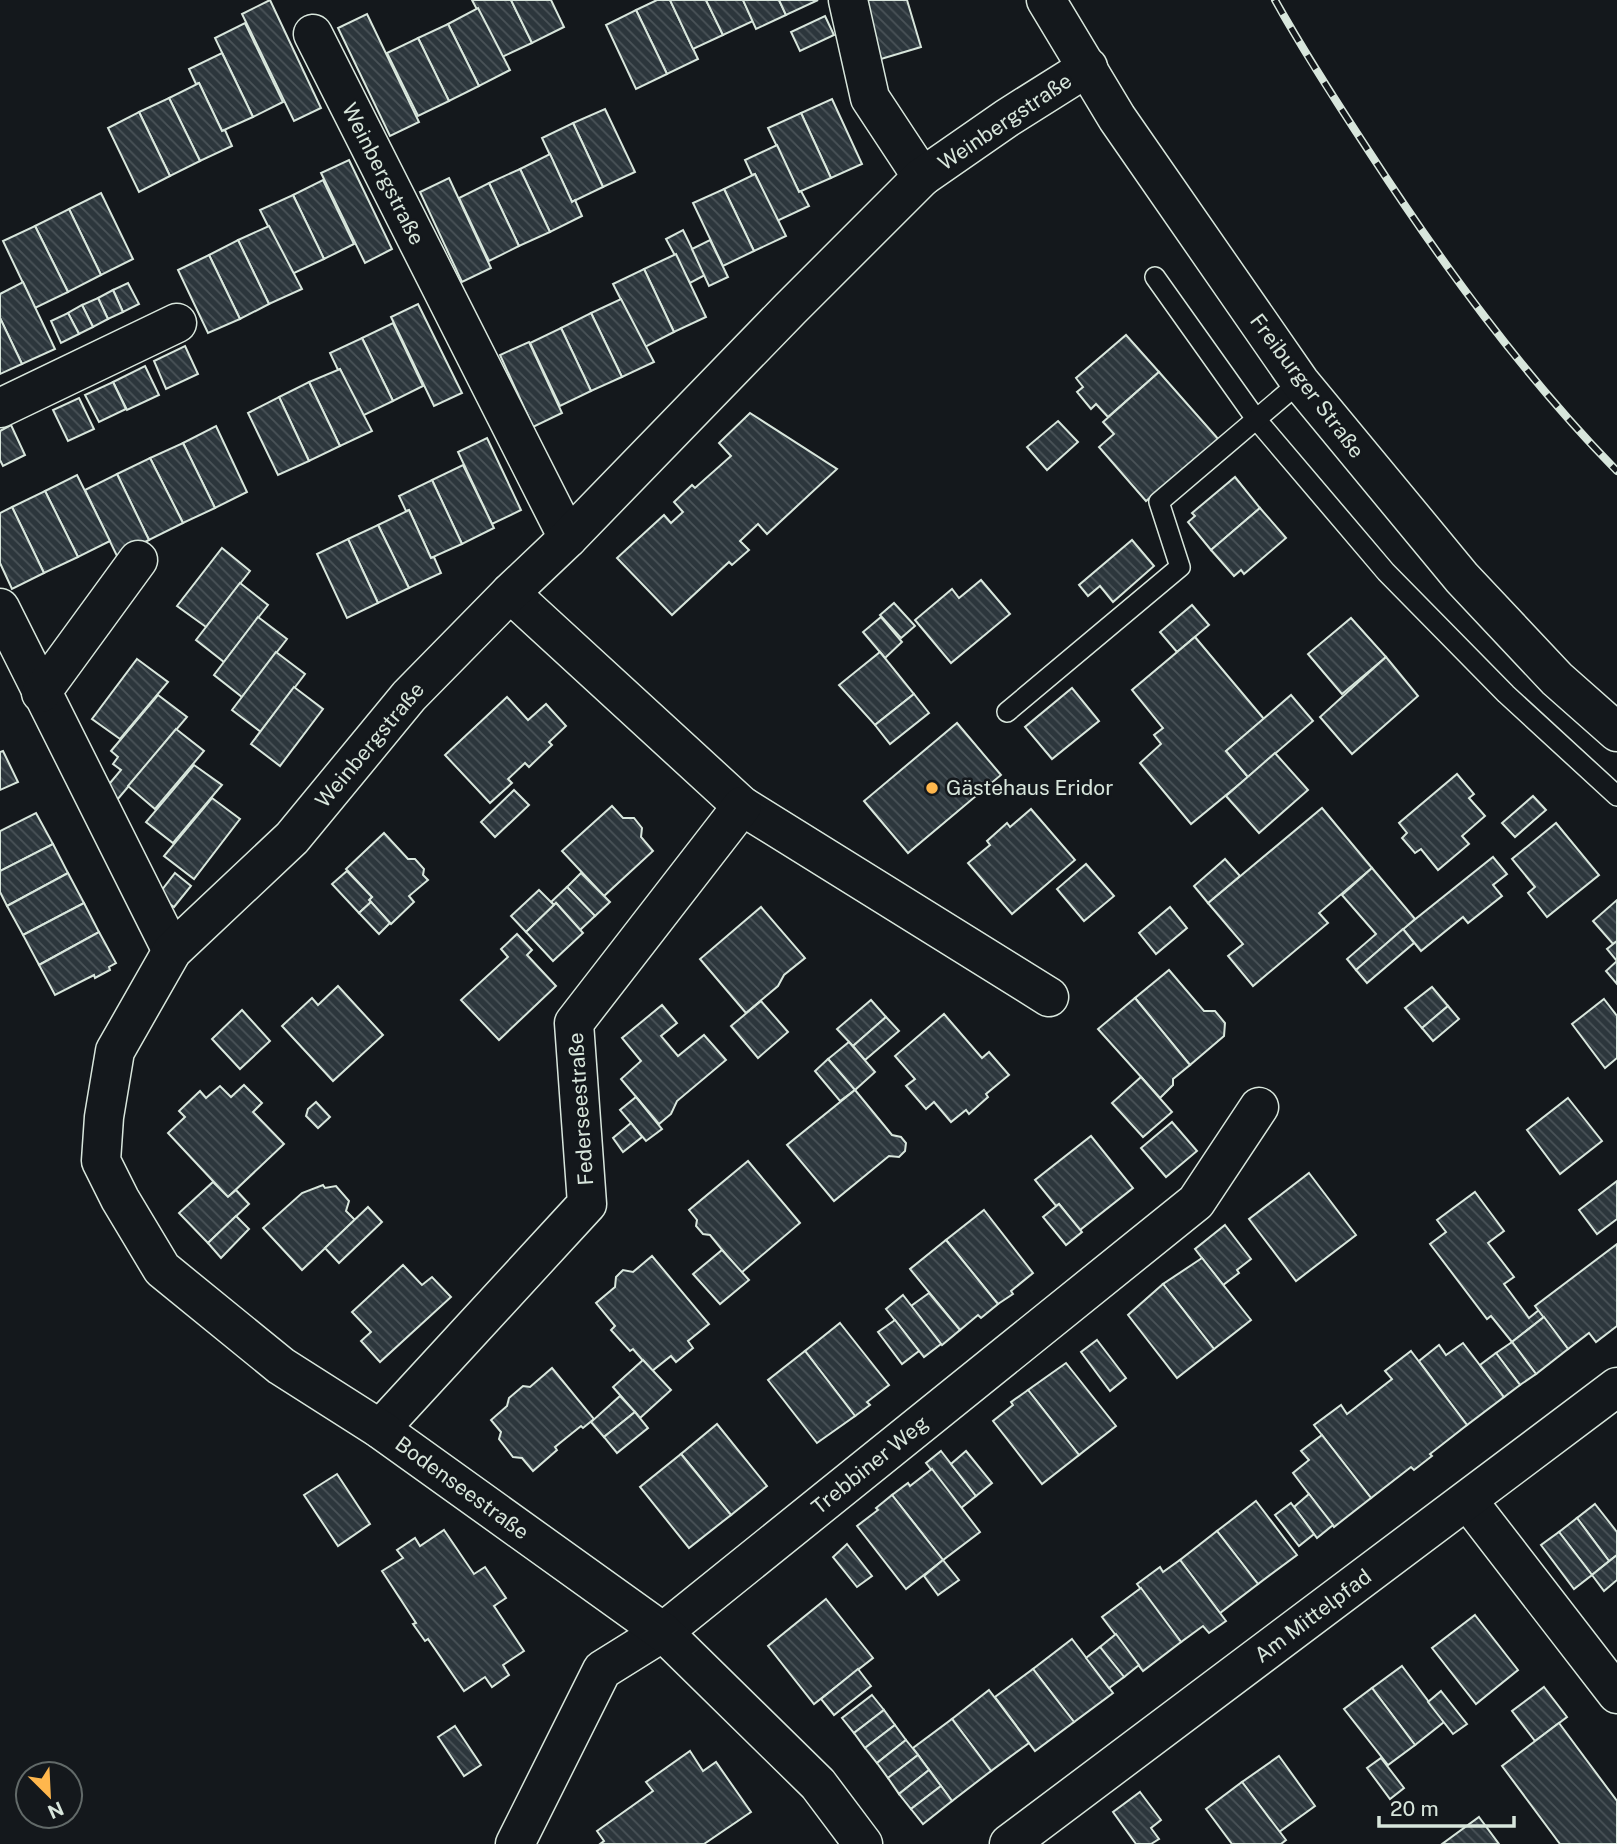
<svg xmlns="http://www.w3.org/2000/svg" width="1617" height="1844" font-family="'Public Sans',sans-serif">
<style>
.building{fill:url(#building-back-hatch);stroke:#d8e6dc;stroke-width:2}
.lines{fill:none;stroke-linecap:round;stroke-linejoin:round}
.lane-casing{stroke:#d8e6dc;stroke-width:22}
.street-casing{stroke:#d8e6dc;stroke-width:41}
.primary-casing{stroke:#d8e6dc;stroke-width:41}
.lane{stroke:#14181c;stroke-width:19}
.street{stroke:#14181c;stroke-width:38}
.primary{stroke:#14181c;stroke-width:38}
.rail-casing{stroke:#d8e6dc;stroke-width:8}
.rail{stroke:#14181c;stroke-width:5;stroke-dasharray:16;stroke-linecap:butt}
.poi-dot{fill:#ffb74d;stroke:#14181c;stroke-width:2.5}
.labels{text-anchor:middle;stroke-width:5;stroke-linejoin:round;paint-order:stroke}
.street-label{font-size:21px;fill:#d8e6dc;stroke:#14181c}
.poi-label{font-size:21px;fill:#d8e6dc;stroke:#14181c;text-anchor:start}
</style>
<defs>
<pattern id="building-back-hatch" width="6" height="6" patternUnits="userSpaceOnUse" patternTransform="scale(1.75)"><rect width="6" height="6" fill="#2c363c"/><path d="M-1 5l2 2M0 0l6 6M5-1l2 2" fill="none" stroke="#4a5358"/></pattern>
</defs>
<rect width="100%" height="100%" fill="#14181c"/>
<!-- building -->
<g class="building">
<polygon points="270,0 321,108 294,121 242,14"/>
<polygon points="472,0 511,0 532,43 502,57"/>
<polygon points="511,0 551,0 564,27 532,43"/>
<polygon points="657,0 670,0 698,59 667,74 636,10"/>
<polygon points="670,0 706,0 723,35 693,49"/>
<polygon points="706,0 743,0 753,21 723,35"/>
<polygon points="743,0 779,0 786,15 756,29"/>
<polygon points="779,0 818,0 786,15"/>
<polygon points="865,0 907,0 921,47 881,59"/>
<polygon points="478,8 510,70 479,86 448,24"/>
<polygon points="636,10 667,74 636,89 606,25"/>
<polygon points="367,14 419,122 390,136 338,28"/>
<polygon points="825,16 834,35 800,51 791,32"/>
<polygon points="245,23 283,102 253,117 215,38"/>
<polygon points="448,24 479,86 449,101 418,38"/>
<polygon points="418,38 449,101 418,116 387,53"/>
<polygon points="222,53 253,117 222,131 199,83 196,84 189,69"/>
<polygon points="199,83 222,131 225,130 232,146 200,161 169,98"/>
<polygon points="169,98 200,161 170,176 139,112"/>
<polygon points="832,99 862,164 831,178 801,113"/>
<polygon points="605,109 635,172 603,187 573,123"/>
<polygon points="139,112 170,176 139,192 108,128"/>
<polygon points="801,113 831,178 799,192 768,128"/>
<polygon points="573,123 603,187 572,202 542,138"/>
<polygon points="777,145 799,192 801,191 809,206 777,221 755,174 752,175 745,160"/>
<polygon points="550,154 572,202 575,200 582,216 550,232 520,169"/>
<polygon points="349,160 392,249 365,263 321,173"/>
<polygon points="520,169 550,232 519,246 489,183"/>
<polygon points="755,174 786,236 754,251 724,189"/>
<polygon points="449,178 491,268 462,282 420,192"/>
<polygon points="323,180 354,244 324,259 293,195"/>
<polygon points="489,183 519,246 489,261 459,198"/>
<polygon points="724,189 754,251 723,266 693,203"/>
<polygon points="101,193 133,259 101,275 69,209"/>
<polygon points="293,195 324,259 292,274 260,210"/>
<polygon points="69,209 101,275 68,292 35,226"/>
<polygon points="35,226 68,292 35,308 3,241"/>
<polygon points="269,226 302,289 269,304 238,240"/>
<polygon points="683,230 705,275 690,283 666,239"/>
<polygon points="238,240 269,304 240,319 209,255"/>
<polygon points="710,240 728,277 709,286 692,249"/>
<polygon points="676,254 706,317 674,332 644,269"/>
<polygon points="209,255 240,319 208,333 178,270"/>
<polygon points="644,269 674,332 645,347 613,284"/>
<polygon points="23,282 55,349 22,364 0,318 0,294"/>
<polygon points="128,283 139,304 123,312 113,290"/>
<polygon points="113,290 123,312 108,319 98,298"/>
<polygon points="98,298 108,319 93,327 82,305"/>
<polygon points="621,299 654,362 622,377 591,313"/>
<polygon points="418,304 462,393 434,406 391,317"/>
<polygon points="82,305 93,327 79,334 68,313"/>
<polygon points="68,313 79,334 61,343 51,321"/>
<polygon points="591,313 622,377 591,391 561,328"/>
<polygon points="0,318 22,364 0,374"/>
<polygon points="393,323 423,386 393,401 362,338"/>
<polygon points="561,328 591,391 560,406 530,343"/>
<polygon points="1126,335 1159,372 1108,417 1096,404 1091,409 1077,392 1083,387 1076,378"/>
<polygon points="362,338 393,401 362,416 340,369 338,370 330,353"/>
<polygon points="529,342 562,413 533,427 500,355"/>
<polygon points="185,346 198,374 166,389 154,361"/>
<polygon points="145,366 159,395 127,410 113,382"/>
<polygon points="340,369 372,431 340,446 309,382"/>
<polygon points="1159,372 1219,440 1146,501 1099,447 1114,434 1103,422"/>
<polygon points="113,382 126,409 99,422 85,395"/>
<polygon points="309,382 340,446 309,461 279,397"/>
<polygon points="279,397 309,461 278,475 248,413"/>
<polygon points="79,398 94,429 68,441 53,410"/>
<polygon points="750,413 837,469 767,534 758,524 740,541 749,550 732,565 729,562 672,615 617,558 664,515 671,523 683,512 674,502 692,485 695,488 731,456 719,443"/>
<polygon points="1058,421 1078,442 1047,470 1027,447"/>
<polygon points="11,425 25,455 3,466 0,460 0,431"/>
<polygon points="216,426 247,492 215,508 183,443"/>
<polygon points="487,438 521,510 492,524 458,452"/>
<polygon points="183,443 215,508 183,523 150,458"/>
<polygon points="150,458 183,523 149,540 117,474"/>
<polygon points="463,465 494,528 462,544 432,480"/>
<polygon points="117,474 149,540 117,556 85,490"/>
<polygon points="77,475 110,541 78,557 45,491"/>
<polygon points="1235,477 1260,508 1211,550 1188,522 1195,516 1192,513"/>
<polygon points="432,480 462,544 431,558 409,510 406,511 399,496"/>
<polygon points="45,491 78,557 44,573 12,507"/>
<polygon points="12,507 44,573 12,589 0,563 0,513"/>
<polygon points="1260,508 1286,538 1244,574 1241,570 1234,576 1211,550"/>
<polygon points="409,510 431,558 434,557 441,573 409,588 378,525"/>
<polygon points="378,525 409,588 378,603 348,539"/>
<polygon points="348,539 378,603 347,618 317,554"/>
<polygon points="1132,540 1154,566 1113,602 1100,586 1088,596 1079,585"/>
<polygon points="222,548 250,571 206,627 177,606"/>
<polygon points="981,580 1010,614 951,663 915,620 952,589 959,598"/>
<polygon points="240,583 268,605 224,662 196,640"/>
<polygon points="894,603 915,626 901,638 880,615"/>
<polygon points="1192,605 1209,625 1177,652 1160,632"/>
<polygon points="258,617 287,639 242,697 214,675"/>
<polygon points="881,617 902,642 885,658 863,632"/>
<polygon points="1351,618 1386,657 1342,694 1308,654"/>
<polygon points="1195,637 1264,719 1226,751 1248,777 1191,824 1140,763 1161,744 1154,735 1163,728 1132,690"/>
<polygon points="276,652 305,674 261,732 232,710"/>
<polygon points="880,652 914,694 875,725 839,685"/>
<polygon points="1386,657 1418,696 1352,754 1320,717"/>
<polygon points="137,659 168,682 120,739 92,719"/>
<polygon points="294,687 323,709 280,766 251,744"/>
<polygon points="1072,688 1099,721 1052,759 1025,727"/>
<polygon points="914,694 929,713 890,744 875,725"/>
<polygon points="158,695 187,717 117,800 105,789 121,770 113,764 118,757 111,751"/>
<polygon points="1291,695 1313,721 1248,777 1226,751"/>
<polygon points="507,697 528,720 546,704 566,726 549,742 552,745 529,767 525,763 508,779 512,783 490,803 445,755"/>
<polygon points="957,723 1001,775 908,853 864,801"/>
<polygon points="176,729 204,751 155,809 128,786"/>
<polygon points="3,751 18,782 0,790 0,752"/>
<polygon points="1275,753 1308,790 1259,833 1226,796"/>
<polygon points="194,765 222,785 173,843 146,822"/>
<polygon points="1457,774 1474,794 1469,798 1485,816 1462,836 1469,844 1438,870 1421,849 1415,853 1402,838 1407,833 1399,823"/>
<polygon points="514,790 529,805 495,837 481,822"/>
<polygon points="1533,796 1546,810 1515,837 1502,823"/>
<polygon points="212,798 240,819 194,879 164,856"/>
<polygon points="612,806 623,818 634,818 642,828 641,837 653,851 604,896 562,851"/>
<polygon points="1322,808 1372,868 1319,913 1328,923 1253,986 1228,956 1243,944 1208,903"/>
<polygon points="1031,809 1075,860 1012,914 968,863 990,845 987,841 1007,823 1010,827"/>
<polygon points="36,813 53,844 0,871 0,831"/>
<polygon points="1556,823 1599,875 1547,917 1528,893 1535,887 1512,859"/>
<polygon points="384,833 408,859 415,859 424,869 423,875 428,880 409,896 414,902 391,924 369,900 372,897 346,869"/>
<polygon points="53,844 68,873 7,906 0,892 0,871"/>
<polygon points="1493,857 1507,874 1493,885 1502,896 1468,923 1463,917 1421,951 1403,929"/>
<polygon points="1225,859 1240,876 1208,903 1194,886"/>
<polygon points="1086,864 1114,896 1084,921 1057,889"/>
<polygon points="1372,868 1415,919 1356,970 1347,959 1376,934 1342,895"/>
<polygon points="347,871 372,897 369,900 371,902 359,913 332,884"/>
<polygon points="68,873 84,903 23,935 7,906"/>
<polygon points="175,873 191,886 174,907 158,895"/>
<polygon points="581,873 610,902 595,916 567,887"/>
<polygon points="567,887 595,916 580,930 556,903 554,905 551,902"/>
<polygon points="539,890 554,905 526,932 511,916"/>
<polygon points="1617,900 1617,941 1613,944 1593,921"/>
<polygon points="371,902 390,923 379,934 359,913"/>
<polygon points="84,903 99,932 39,965 23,935"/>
<polygon points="556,903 583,933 553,961 526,932"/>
<polygon points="761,907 805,958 784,975 778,986 746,1013 700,959"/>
<polygon points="1170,907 1187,928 1156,954 1139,933"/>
<polygon points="1403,929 1414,943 1367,983 1356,970"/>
<polygon points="99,932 116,963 109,967 110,970 95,978 94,975 55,995 39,965"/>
<polygon points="517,934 532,950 527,955 556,986 499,1040 461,1000 508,957 501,949"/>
<polygon points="1617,941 1617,984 1606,971 1617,961 1607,949"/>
<polygon points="1169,970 1204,1011 1215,1011 1225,1023 1224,1036 1190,1065 1135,998"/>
<polygon points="338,986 383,1035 333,1081 282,1026 312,998 318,1005"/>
<polygon points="1432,987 1448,1006 1422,1028 1405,1008"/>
<polygon points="1135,998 1190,1065 1173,1079 1173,1085 1160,1098 1098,1029"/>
<polygon points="1604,999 1617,1016 1617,1058 1605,1068 1572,1024"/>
<polygon points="871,1000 886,1017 853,1046 837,1029"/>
<polygon points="761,1001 788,1032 758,1058 731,1026"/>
<polygon points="662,1005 677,1023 661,1036 678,1056 704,1035 726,1060 677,1101 671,1114 659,1124 621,1079 641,1061 622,1038"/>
<polygon points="1448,1006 1459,1019 1433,1041 1422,1028"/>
<polygon points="242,1010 270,1041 240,1069 212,1039"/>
<polygon points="944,1014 982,1058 989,1052 1009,1075 986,1094 988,1097 969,1114 966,1110 951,1122 934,1102 926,1109 906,1086 915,1079 895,1056"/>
<polygon points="886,1017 899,1031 865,1060 853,1046"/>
<polygon points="849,1042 875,1072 855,1090 828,1059"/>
<polygon points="828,1059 855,1090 840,1101 815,1071"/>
<polygon points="1141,1077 1172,1112 1143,1137 1112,1103"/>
<polygon points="244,1085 262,1103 253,1112 284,1144 228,1197 168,1133 185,1117 179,1111 200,1091 206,1098 220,1086 231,1097"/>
<polygon points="855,1090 892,1135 901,1137 906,1143 905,1151 899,1157 889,1156 834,1201 787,1145"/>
<polygon points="636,1097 662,1129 646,1141 620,1110"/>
<polygon points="1568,1098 1602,1141 1560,1174 1527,1130"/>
<polygon points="316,1102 330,1117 318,1128 306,1116 308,1109"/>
<polygon points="1172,1122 1197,1151 1166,1177 1141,1148"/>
<polygon points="631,1123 642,1137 623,1152 613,1138"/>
<polygon points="1091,1136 1133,1188 1080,1230 1059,1204 1056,1206 1035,1180"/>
<polygon points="748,1161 800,1223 741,1273 710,1235 703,1234 696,1226 697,1220 689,1210"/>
<polygon points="1309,1173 1356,1235 1296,1281 1249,1219"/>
<polygon points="1617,1181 1617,1219 1597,1234 1579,1210"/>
<polygon points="213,1182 228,1197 236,1190 249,1204 208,1243 179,1213"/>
<polygon points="323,1185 325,1188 336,1186 349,1201 346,1211 355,1220 302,1270 263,1228 302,1193"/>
<polygon points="1475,1192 1504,1231 1488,1243 1514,1277 1504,1284 1529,1318 1539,1310 1544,1317 1512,1342 1491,1316 1487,1319 1430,1244 1446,1232 1437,1220"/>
<polygon points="1059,1204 1082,1232 1066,1245 1043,1217"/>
<polygon points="368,1207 382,1222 339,1263 325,1248"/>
<polygon points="984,1210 1033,1273 1011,1291 1013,1294 998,1304 946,1240"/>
<polygon points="236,1216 249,1229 221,1258 208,1243"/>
<polygon points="1225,1225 1251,1259 1237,1270 1239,1273 1223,1285 1195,1249"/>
<polygon points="946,1240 998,1304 981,1318 978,1315 960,1330 910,1269"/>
<polygon points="1617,1244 1617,1326 1596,1342 1589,1333 1568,1349 1535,1306"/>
<polygon points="722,1250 749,1280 720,1304 693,1274"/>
<polygon points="652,1256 709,1324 688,1341 693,1348 676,1362 671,1356 652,1371 633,1349 630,1351 611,1330 615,1326 596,1303 615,1287 616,1277 623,1270 633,1272"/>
<polygon points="1202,1258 1251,1320 1214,1349 1163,1284"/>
<polygon points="403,1265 422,1285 432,1277 451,1297 380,1362 361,1341 371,1332 352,1312"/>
<polygon points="1163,1284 1214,1349 1177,1378 1128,1315"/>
<polygon points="929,1293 960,1330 942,1345 911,1306"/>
<polygon points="903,1295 941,1344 924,1357 886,1309"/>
<polygon points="1544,1317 1568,1349 1536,1374 1512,1342"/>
<polygon points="895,1320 919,1351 902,1364 878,1332"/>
<polygon points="840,1323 889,1385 867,1402 870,1405 855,1416 805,1351"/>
<polygon points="1097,1340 1126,1378 1110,1391 1081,1352"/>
<polygon points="1512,1342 1536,1374 1520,1385 1496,1353"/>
<polygon points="1463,1343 1504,1397 1467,1425 1419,1361 1439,1345 1446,1355"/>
<polygon points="805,1351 855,1416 817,1443 768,1380"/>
<polygon points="1411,1351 1467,1425 1430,1454 1432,1456 1414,1470 1411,1467 1371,1498 1314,1425 1341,1405 1347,1414 1392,1379 1385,1371"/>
<polygon points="1496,1353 1520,1385 1504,1397 1480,1365"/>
<polygon points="643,1360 671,1390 640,1418 613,1387"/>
<polygon points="1066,1363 1116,1426 1079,1455 1028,1390"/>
<polygon points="552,1368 594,1419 583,1428 581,1426 555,1447 557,1450 533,1471 522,1458 513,1457 499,1439 501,1432 491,1420 507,1406 509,1398 523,1386 530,1387"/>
<polygon points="1028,1390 1079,1455 1042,1484 993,1421 1013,1405 1011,1402"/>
<polygon points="620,1396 635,1412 604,1437 591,1422"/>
<polygon points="635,1412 648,1428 617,1453 604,1437"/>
<polygon points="717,1424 767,1486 731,1515 681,1454"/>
<polygon points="1322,1435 1371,1498 1334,1527 1293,1473 1309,1460 1301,1451"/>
<polygon points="941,1451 976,1496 961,1508 926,1463"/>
<polygon points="966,1451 992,1483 976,1496 951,1464"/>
<polygon points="681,1454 731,1515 689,1548 640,1487"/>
<polygon points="932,1469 980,1532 943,1560 892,1495 908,1483 910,1486"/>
<polygon points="337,1474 370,1524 338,1546 304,1495"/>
<polygon points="1309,1494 1333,1525 1317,1538 1294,1507"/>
<polygon points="892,1495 943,1560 906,1589 857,1526 878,1510 876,1508"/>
<polygon points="1256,1501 1297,1555 1258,1584 1217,1531"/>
<polygon points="1291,1503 1314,1534 1299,1546 1275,1515"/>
<polygon points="1595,1504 1617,1532 1617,1555 1609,1561 1577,1518"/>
<polygon points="1577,1518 1609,1561 1592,1575 1559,1532"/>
<polygon points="444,1530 474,1574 485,1567 506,1598 494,1606 524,1651 503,1665 509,1675 492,1687 485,1677 464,1691 428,1639 425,1641 413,1624 416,1623 382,1571 403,1558 397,1550 415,1538 420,1546"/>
<polygon points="1217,1531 1258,1584 1220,1613 1180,1560"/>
<polygon points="1559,1532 1592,1575 1574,1589 1541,1545"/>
<polygon points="847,1544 872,1576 857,1587 833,1557"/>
<polygon points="1617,1555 1617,1580 1604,1591 1592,1575"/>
<polygon points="943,1560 959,1580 938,1595 924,1576"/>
<polygon points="1180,1560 1226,1621 1209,1633 1203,1626 1181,1642 1137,1584 1160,1567 1163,1572"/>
<polygon points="1141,1588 1181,1642 1143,1671 1102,1617"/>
<polygon points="826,1599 873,1658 814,1704 768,1646"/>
<polygon points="1475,1615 1518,1670 1476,1704 1432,1648"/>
<polygon points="1116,1634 1139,1665 1124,1677 1100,1647"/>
<polygon points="1072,1639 1113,1693 1074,1722 1033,1669"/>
<polygon points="1100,1647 1124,1677 1109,1688 1086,1658"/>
<polygon points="1402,1666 1444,1722 1415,1745 1372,1688"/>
<polygon points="858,1669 871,1686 834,1715 821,1699"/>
<polygon points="1033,1669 1074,1722 1035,1751 995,1697"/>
<polygon points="1544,1687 1567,1717 1535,1741 1512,1711"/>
<polygon points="1372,1688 1415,1745 1388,1765 1344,1709"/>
<polygon points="989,1690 1029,1743 991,1771 952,1719"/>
<polygon points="1441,1691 1467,1724 1453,1734 1428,1702"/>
<polygon points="872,1695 884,1710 854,1733 842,1718"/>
<polygon points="884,1710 895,1725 865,1748 854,1733"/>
<polygon points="952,1719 991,1771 952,1801 913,1748"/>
<polygon points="1559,1723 1617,1801 1617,1844 1560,1844 1502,1766"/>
<polygon points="895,1725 906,1740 877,1763 865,1748"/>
<polygon points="455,1726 481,1765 464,1776 438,1737"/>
<polygon points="906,1740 918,1755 888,1778 877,1763"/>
<polygon points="690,1751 703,1771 716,1762 751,1812 704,1844 600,1844 604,1841 597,1831 653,1791 646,1782"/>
<polygon points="918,1755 929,1770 899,1794 888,1778"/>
<polygon points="1279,1756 1315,1806 1279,1832 1242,1782"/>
<polygon points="1381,1758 1404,1788 1390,1799 1367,1768"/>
<polygon points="929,1770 941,1786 911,1809 899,1794"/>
<polygon points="1242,1782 1286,1840 1281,1844 1232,1844 1206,1809"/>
<polygon points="941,1786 952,1801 923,1824 911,1809"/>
<polygon points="1140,1792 1161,1820 1151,1828 1159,1839 1151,1844 1136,1844 1113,1812"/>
<polygon points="1479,1817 1499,1844 1442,1844"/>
</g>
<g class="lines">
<defs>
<g id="lane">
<polyline points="1155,277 1256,419 1386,572 1506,694 1617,796"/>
<polyline points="1007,712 1180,567 1159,502 1300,382"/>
</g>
<g id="street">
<polyline points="848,0 870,98 922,177"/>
<polyline points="313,34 568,538"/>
<polyline points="0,408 177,323"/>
<polyline points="510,593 742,806 1049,997"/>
<polyline points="0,608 172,951"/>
<polyline points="41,693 138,560"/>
<polyline points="380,1429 587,1204 574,1023 742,806"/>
<polyline points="1468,1501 1617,1694"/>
<polyline points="515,1844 602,1670 663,1632 1196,1202 1259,1107"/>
<polyline points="863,1844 818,1784 663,1632 380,1429 281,1366 162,1269 120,1199 101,1161 104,1117 115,1051 172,951 292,838 409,696 510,593 568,538 790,309 922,177 1007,118 1088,67"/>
<polyline points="1009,1844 1617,1387"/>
</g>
<polyline id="primary" points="1046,0 1117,118 1300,382 1462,578 1557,679 1617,732"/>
</defs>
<!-- lane casing -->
<use href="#lane" class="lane-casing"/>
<!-- street casing -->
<use href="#street" class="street-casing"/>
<!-- primary casing -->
<use href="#primary" class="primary-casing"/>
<!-- lane -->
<use href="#lane" class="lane"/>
<!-- street -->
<use href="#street" class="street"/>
<!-- primary -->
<use href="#primary" class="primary"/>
<defs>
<path id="rail" d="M1275 0C1304 52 1337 103 1370 153 1443 265 1523 375 1617 471"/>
</defs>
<!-- rail casing -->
<use href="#rail" class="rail-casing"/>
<!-- rail -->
<use href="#rail" class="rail"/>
</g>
<!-- markers -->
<circle class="poi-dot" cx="932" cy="788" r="7"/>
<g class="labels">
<!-- street labels -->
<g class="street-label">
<text transform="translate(1005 122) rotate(-34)" y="7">Weinbergstraße</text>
<text transform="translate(383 174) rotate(63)" y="7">Weinbergstraße</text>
<text transform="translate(1307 386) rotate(53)" y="7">Freiburger Straße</text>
<text transform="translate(370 745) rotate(-50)" y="7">Weinbergstraße</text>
<text transform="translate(581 1109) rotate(-94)" y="7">Federseestraße</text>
<text transform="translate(870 1465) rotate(-39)" y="7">Trebbiner Weg</text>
<text transform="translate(462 1488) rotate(36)" y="7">Bodenseestraße</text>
<text transform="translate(1313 1616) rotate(-37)" y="7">Am Mittelpfad</text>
</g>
<!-- poi labels -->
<g class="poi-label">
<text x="946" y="795">Gästehaus Eridor</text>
</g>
</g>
<!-- north arrow -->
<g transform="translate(49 1795) rotate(156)"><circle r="33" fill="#14181c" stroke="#626a69" stroke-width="2"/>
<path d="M0-5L12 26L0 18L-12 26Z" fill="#ffb74d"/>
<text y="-10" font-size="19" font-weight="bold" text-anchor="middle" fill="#d8e6dc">N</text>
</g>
<!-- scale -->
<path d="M1379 1816v10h135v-10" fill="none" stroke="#d8e6dc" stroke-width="3.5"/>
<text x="1390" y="1816" font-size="21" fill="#d8e6dc" stroke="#14181c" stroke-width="5" paint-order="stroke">20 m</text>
</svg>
